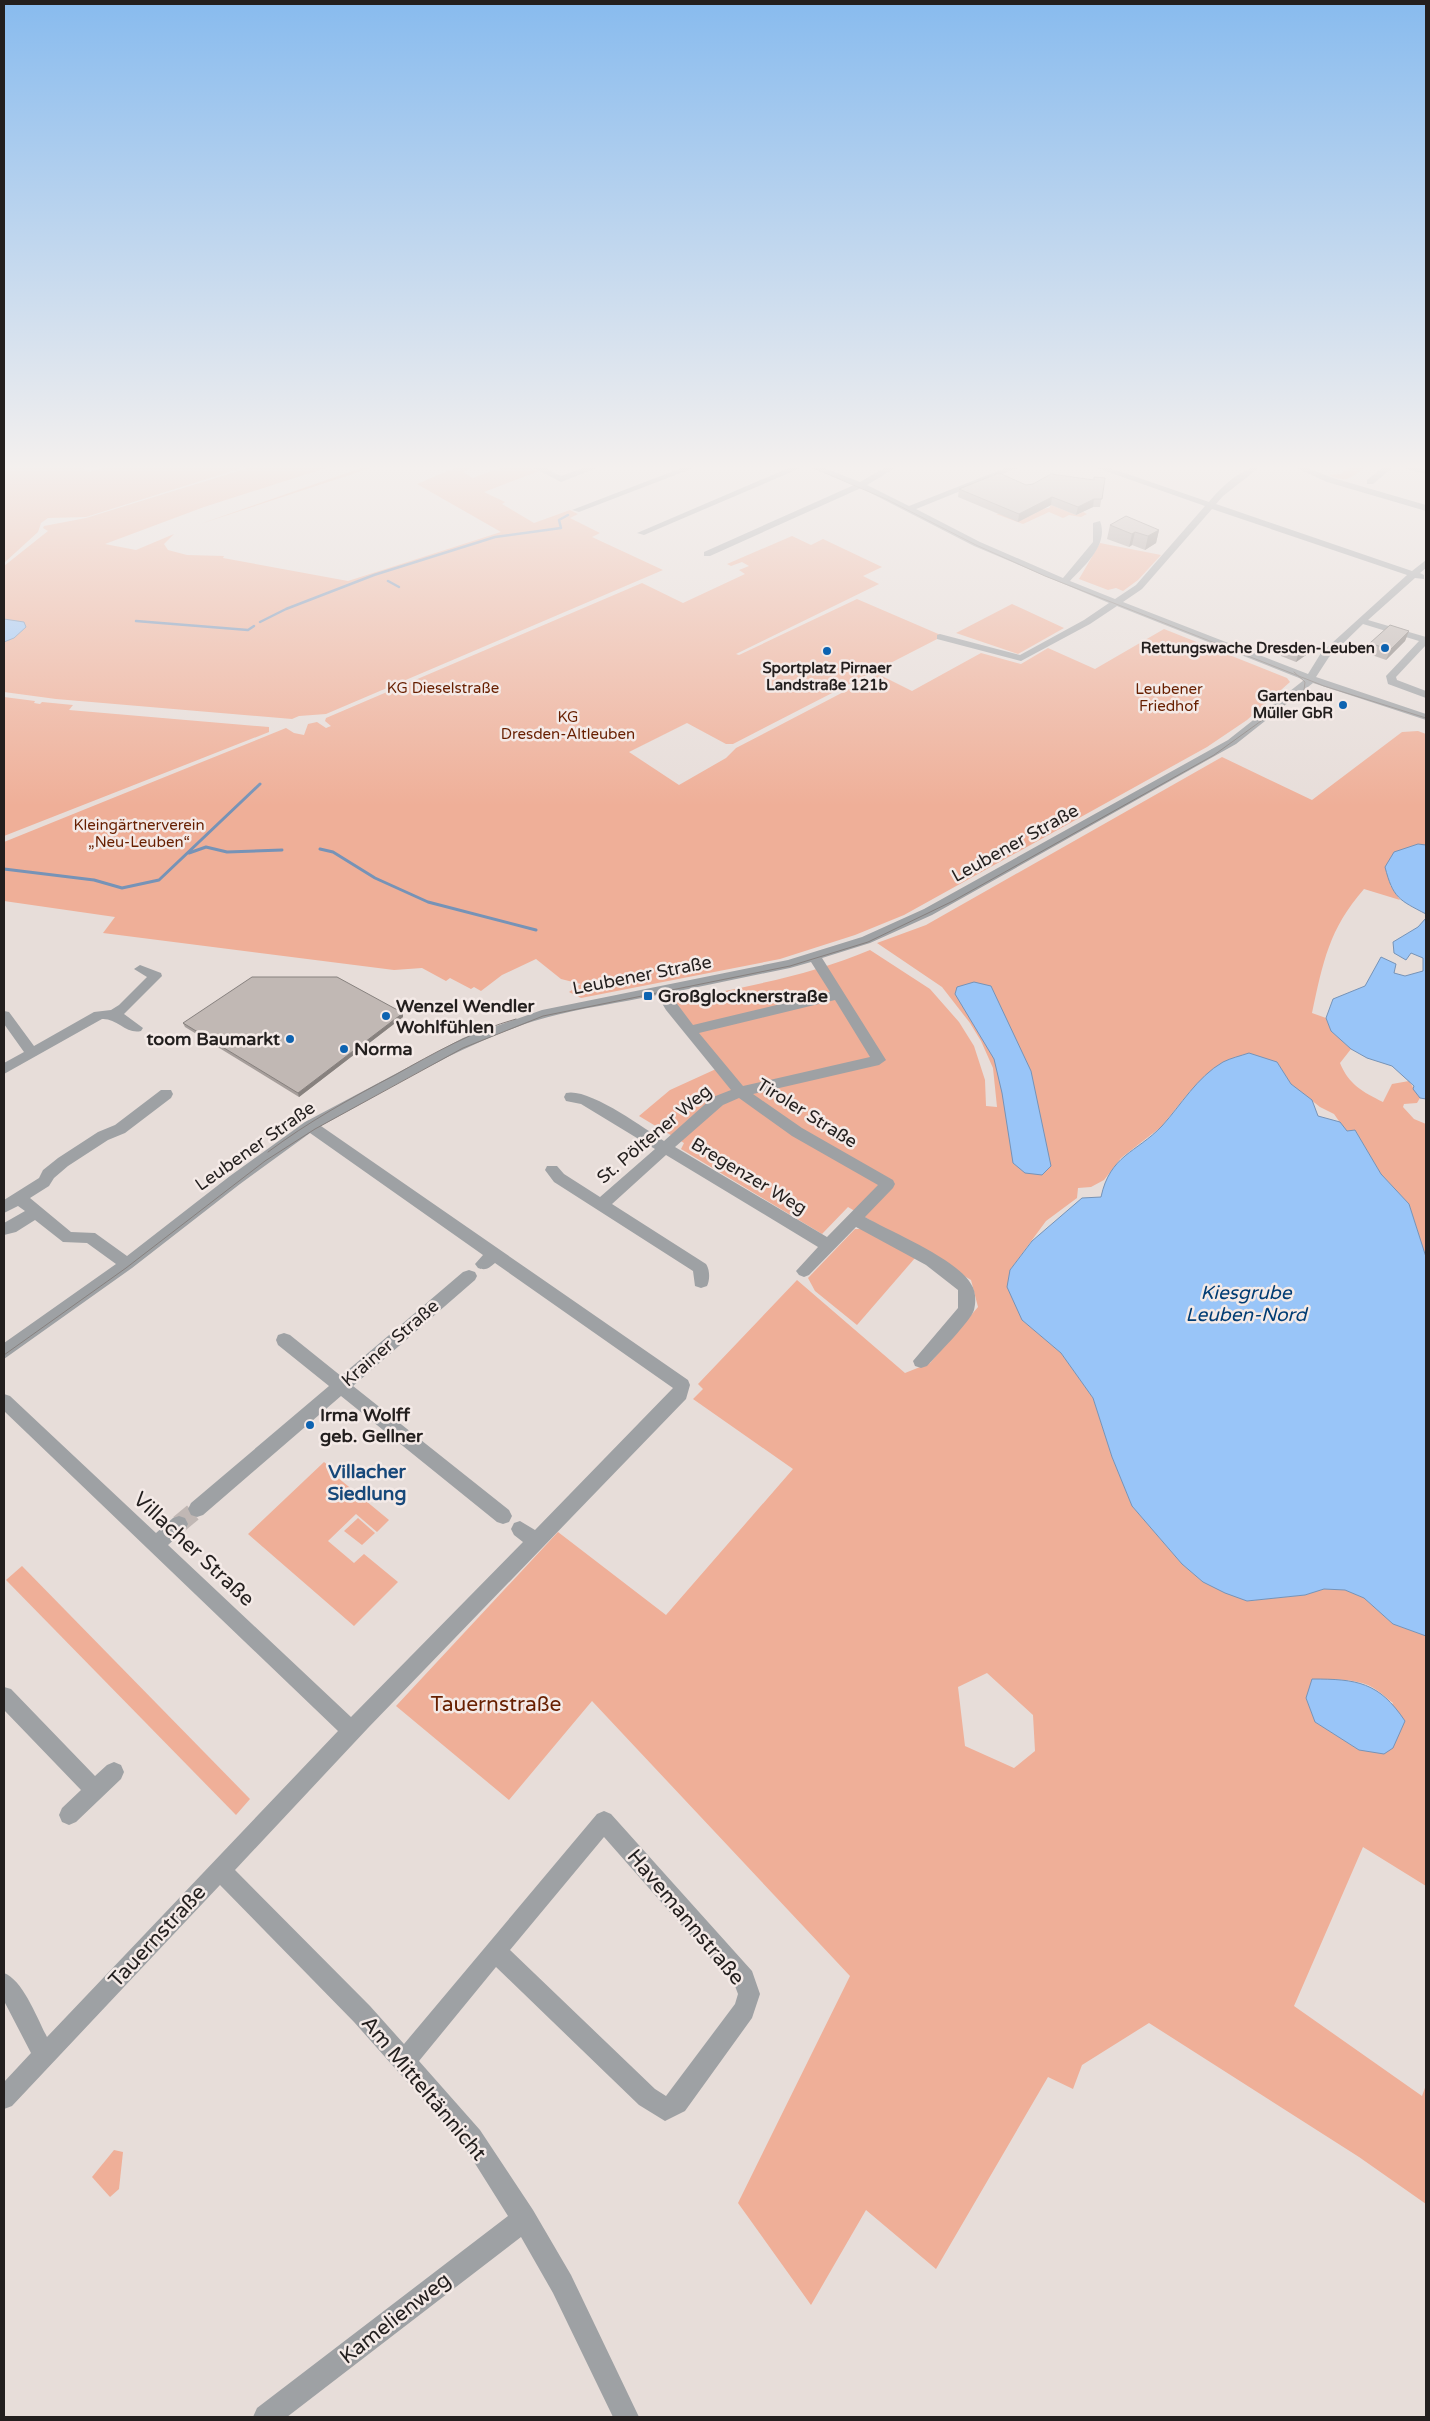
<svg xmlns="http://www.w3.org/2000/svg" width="1430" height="2421" font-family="'Varela Round',sans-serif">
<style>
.green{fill:#efaf98;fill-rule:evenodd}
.water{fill:#99c5f8;stroke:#7693b7}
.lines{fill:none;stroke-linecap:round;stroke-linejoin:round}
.stream-far1{stroke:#7693b7;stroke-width:2.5}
.stream{stroke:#7693b7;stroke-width:3}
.minor-tunnel{stroke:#c0b7b4;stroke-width:18;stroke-dasharray:18 9;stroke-linecap:butt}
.minor{fill:#9ea1a4;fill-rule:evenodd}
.tram{stroke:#87807e;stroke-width:1}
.wall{fill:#a69e9b}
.shaded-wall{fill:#87817e}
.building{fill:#c1b8b4;stroke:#87817e}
.poi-dot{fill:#0d63b1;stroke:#f4eae7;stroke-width:2}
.labels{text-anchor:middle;stroke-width:5;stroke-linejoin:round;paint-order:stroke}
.far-poi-label{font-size:15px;font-weight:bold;fill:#231f1e;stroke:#f4eae7;text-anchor:end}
.far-park-label{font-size:15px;fill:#671f00;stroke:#f4eae7}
.street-label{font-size:18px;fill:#231f1e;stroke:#f4eae7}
.poi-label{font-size:18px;font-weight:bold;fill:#231f1e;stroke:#f4eae7;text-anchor:start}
.water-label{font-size:19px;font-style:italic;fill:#003c73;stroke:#f4eae7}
.neighbourhood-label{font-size:19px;font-weight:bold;fill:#17487a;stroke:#f4eae7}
.near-street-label{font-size:21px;fill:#231f1e;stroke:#f4eae7}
.near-park-label{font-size:21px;fill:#671f00;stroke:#f4eae7}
</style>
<rect width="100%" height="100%" fill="#e7ddd9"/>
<!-- green -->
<g class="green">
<polygon points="4,467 82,467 89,472 106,467 245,467 86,517 48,518 41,523 38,532 4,563"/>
<path d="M251 467H329L204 507 105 544 136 550 174 534 164 544 168 550 187 555 224 556 223 558 348 581 501 532 417 484 457 467H474L463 472 473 478C493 470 518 460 539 471L484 492 505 502 502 504 534 523 570 510 578 514 570 518 600 533 592 537 663 570 326 714 299 716 292 719 56 699 4 692V566L48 531 43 528 44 526 86 518Z"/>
<polygon points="364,467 374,467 200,524"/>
<path d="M1348 467H1365C1349 479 1348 483 1328 475L1341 474Z"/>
<polygon points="1051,505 1076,515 1083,512 1087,514 1081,517 1069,515 1063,518 1049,512 1023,524 996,514 1049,508"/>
<polygon points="792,536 811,545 823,539 882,567 863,576 879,584 736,654 739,655 857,599 943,636 733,744 726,744 687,723 629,752 679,785 726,758 736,748 878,674 912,691 981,653 1021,664 1048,648 1095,669 1164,629 1287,678 1290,682 1247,720 1207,747 904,915 855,935 780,959 581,998 569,992 581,984 561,979 536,959 502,975 481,991 474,987 471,989 450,978 446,981 422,968 394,970 103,933 115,917 4,901 4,842 286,728 294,733 304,735 308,724 317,722 326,728 331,726 325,721 326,718 642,583 683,603 745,574 739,570 749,566 742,562 731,566 727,564"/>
<polygon points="1100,543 1161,555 1138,580 1123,591 1116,588 1108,590 1079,579"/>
<polygon points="1012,604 1064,628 1018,654 956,633"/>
<polygon points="4,697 35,701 34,703 40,704 42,702 73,705 69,710 269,727 269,732 4,836"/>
<path d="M1418 731 1426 734V845L1418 844 1390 885 1400 900 1364 889C1329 929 1323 962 1312 1013L1326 1018 1331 1031 1351 1049 1340 1063C1349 1085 1363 1092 1383 1102L1392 1084 1409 1081 1420 1098 1417 1103 1404 1104 1403 1107 1414 1119 1426 1124V1257L1409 1204 1381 1174 1355 1130 1346 1131 1334 1114 1320 1107 1291 1084 1277 1062 1190 1091 1161 1127 1121 1158 1104 1180 1091 1187 1078 1188 1077 1198 1046 1221 1010 1270 1022 1320 1061 1353 1093 1398 1112 1457 1132 1506 1182 1564 1203 1582 1247 1601 1305 1595 1324 1589 1345 1590 1364 1598 1393 1624 1426 1636V1886L1363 1847 1294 2006 1422 2096 1426 2085V2204L1359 2157 1149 2023 1082 2065 1073 2089 1048 2077 936 2269 866 2210 811 2305 738 2203 850 1976 592 1701 509 1800 396 1706 558 1532 666 1615 793 1469 693 1399 703 1389 698 1384 797 1280 905 1373 930 1363 978 1307 971 1280 848 1207 822 1234 681 1149 684 1143 639 1116 670 1090 716 1069 663 1003C733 989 804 978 870 950L930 989 959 1022 974 1046 985 1080 986 1106 997 1107 993 1068 981 1041 970 1023 942 987 877 943 926 925 1222 757 1312 800 1402 732ZM987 1673 1033 1715 1035 1751 1014 1768 965 1746 958 1687ZM1333 1679C1347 1680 1366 1681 1378 1691 1384 1695 1387 1699 1393 1703L1359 1750 1315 1722 1306 1698Z"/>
<polygon points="855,1229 865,1229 915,1258 857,1325 815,1291 808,1278"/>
<polygon points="324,1462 339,1474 337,1477 389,1520 377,1532 356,1514 328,1541 354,1563 364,1554 398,1582 354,1626 248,1534"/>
<polygon points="358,1518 375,1533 362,1545 344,1531"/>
<polygon points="22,1566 250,1799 236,1815 6,1580"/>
<polygon points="114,2150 123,2152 119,2189 110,2197 92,2177"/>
</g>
<!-- water -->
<g class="water">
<polygon points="4,619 24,622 26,627 14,638 4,642"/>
<path d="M1418 844 1426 845V914C1399 900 1393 898 1385 867L1394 852Z"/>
<polygon points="1426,918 1426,1099 1420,1098 1413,1089 1414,1086 1392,1066 1367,1058 1351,1049 1331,1031 1326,1018 1333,999 1365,986 1381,957 1396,964 1394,973 1405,976 1423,971 1423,958 1411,953 1406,960 1394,953 1393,942 1418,927"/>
<polygon points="974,982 991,986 1031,1071 1051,1166 1042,1175 1025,1173 1013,1163 1002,1093 994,1059 955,994 957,987"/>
<path d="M1249 1053 1277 1062 1291 1084 1312 1100 1318 1116 1340 1122 1347 1131 1355 1130 1381 1174 1409 1204 1426 1257V1636L1393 1624 1364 1598 1345 1590 1324 1589 1305 1595 1247 1601 1225 1593 1203 1582 1182 1564 1132 1506 1112 1457 1093 1398 1061 1353 1022 1320 1007 1287 1010 1270 1032 1241 1082 1198 1101 1197C1110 1155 1136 1153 1162 1126 1181 1105 1197 1077 1223 1062 1231 1058 1240 1056 1249 1053Z"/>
<path d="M1312 1679C1357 1679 1379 1682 1405 1721L1393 1748 1384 1754 1359 1750 1315 1722 1306 1698Z"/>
</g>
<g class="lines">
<!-- stream-far1 -->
<g class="stream-far1">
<polyline points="388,581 399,587"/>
<polyline points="136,621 248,630 254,626"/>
<polyline points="260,622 286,609 374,575 495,537 561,528 559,520 568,515"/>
</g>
<!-- stream -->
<g class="stream">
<polyline points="320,849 333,852 375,878 428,902 536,930"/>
<polyline points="189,853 206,847 227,852 282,850"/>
<polyline points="4,869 94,880 122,888 159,880 260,784"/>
</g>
<!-- minor-tunnel -->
<polyline class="minor-tunnel" points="179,1524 197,1509"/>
<!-- minor -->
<g class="minor">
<polygon points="532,467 543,467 561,476 586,467 599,467 561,482"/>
<polygon points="684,467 696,467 579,512 572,510"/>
<polygon points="791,467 803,467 644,535 637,533"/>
<path d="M810 467H822L860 482 886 467H897L867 485 909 506 1008 467H1020L916 509 980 542 1063 578 1093 542V523L1100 521C1109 545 1085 565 1070 581L1115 599 1136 585 1205 506 1094 467H1107L1209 502C1220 488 1242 467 1260 467L1223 496 1216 504 1412 571 1426 560V568L1420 573 1424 575V579L1415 578 1368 620 1426 637V645L1396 677 1397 680 1426 691V698L1388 684 1386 676 1419 641 1363 624 1329 657 1316 677 1426 714V720L1313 683 1236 744 932 915 870 943 822 958 886 1060 879 1065 753 1094 802 1128 893 1180 895 1184 893 1188 865 1217C891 1232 957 1259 971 1284 976 1291 976 1302 974 1310 970 1322 937 1355 927 1366L921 1368 915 1366 913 1361 958 1308V1290L926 1265 856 1227 809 1275 804 1277 799 1275 796 1271 818 1247 666 1155 612 1204 706 1264C710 1270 710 1280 707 1286L701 1288 695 1286 693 1271 554 1182 545 1170 547 1166H557L564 1174 600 1197 655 1149 581 1104 566 1101 564 1097 566 1093C588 1087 644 1128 664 1141L713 1097 731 1090 666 1010 657 995C611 1005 561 1010 517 1027 448 1052 385 1092 321 1126L688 1380 690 1385 686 1399 368 1728 235 1870 370 2006 404 2044 597 1814 604 1811 611 1814 752 1971 760 1994 752 2018 685 2111 665 2121 639 2105 496 1967 419 2061 480 2130 533 2210 571 2275 639 2417H613L553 2293 521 2237 287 2417H253L257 2408 508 2216 464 2146 354 2022 220 1885 12 2106 4 2109V2082L31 2053 4 2001V1973C23 1980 37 2018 47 2037L338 1731 4 1411V1394L10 1396 156 1533 173 1518 179 1516 185 1518 188 1524 185 1530 168 1545 351 1717 523 1542 514 1535 511 1529 514 1523 520 1521 535 1530 673 1388 495 1263C489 1268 486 1271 478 1268L475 1264 483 1255 310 1133 240 1184 132 1268 4 1359V1343L116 1264 87 1243 63 1242 35 1220 16 1232 4 1235V1223L25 1211 18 1206 4 1213V1200L39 1178 43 1170 58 1158 98 1132 115 1125 161 1090H171L173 1094 171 1098 125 1133 108 1140 68 1166 54 1178 49 1186 30 1198 71 1232 95 1233 127 1256 230 1176 305 1122 463 1038 542 1010 788 960 862 937 924 909 1228 740 1304 680 1117 606 1090 624 1021 661 937 639V635L940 634 1020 655 1084 620 1109 603 974 546 861 488 710 556H704V552L854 485ZM1212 509 1407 575 1321 653 1308 674 1123 602 1142 589ZM811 962 830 992 693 1025 669 993 790 968ZM835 1000 870 1057 743 1086 699 1033ZM739 1098 792 1136 878 1185 827 1237 675 1147 723 1105ZM604 1837 735 1986 738 1994 735 2004 666 2096 655 2089 510 1950Z"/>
<polygon points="1294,467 1306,467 1333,478 1426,505 1426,511 1327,482"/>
<polygon points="1383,467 1393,467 1373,484 1367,484 1367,480"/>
<polygon points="1405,467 1426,469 1426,474 1406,469"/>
<path d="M140 965 161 973 162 976 124 1014 143 1028 141 1031C127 1035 117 1018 102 1019L4 1074V1063L24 1052 4 1024V1011L9 1012 34 1046 94 1012 111 1010 119 1005 147 977 134 969Z"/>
<polygon points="469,1270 475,1272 477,1276 475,1280 353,1386 509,1510 512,1516 509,1522 503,1524 497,1522 341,1396 203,1515 197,1517 191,1515 188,1509 191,1503 329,1386 278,1345 276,1340 278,1335 284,1333 290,1335 341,1376 463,1272"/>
<polygon points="4,1687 11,1689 95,1776 107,1765 114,1762 121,1765 124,1772 121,1779 76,1822 69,1825 62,1822 59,1815 62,1808 81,1790 4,1710"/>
</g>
<!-- tram -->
<g class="tram">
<polyline points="811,467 886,499 976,545 1045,576 1324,686 1426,718"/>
<path d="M268 1152C308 1122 351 1098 395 1075 434 1053 473 1031 516 1019"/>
<polyline points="4,1355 126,1268 265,1161 315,1129 463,1048 543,1016 790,966 868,942 953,901 1214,755 1304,690 1305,682 1294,672"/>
</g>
</g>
<!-- wall -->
<g class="wall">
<polygon points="1105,478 1100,507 1093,507 1076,515 1051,505 1018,522 958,497 959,489 1026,485 1033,484 1094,480"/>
<polygon points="1110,525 1159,530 1156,543 1145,550 1132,545 1129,547 1107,539"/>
<polygon points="1409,631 1405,641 1386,660 1366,653 1370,643"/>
<polygon points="1308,648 1306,655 1296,662 1281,656 1284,649"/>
<polygon points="403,1017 299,1097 185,1027 183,1023"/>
</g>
<!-- shaded-wall -->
<g class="shaded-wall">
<polygon points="1052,497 1051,505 1018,522 1019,514"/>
<polygon points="1094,499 1093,507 1076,515 1078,507"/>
<polygon points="1159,530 1156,543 1145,550 1148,536"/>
<polygon points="1135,532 1132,545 1129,547 1132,534"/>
<polygon points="1409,631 1405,641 1386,660 1390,650"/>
<polygon points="1308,648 1306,655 1296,662 1298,655"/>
<polygon points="403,1013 403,1017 299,1097 298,1093"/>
</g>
<!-- building -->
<g class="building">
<polygon points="999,473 1026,485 1033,484 1051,474 1094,480 1094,477 1105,478 1102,499 1094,499 1078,507 1052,497 1019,514 959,489"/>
<polygon points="1126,516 1159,530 1148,536 1135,532 1132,534 1110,525"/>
<polygon points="1390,625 1409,631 1390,650 1370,643"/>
<polygon points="1293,643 1308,648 1298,655 1284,649"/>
<polygon points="252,977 337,977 403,1013 298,1093 183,1023"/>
</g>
<!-- sky -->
<linearGradient id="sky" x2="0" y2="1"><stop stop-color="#8be"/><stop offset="0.58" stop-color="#f4f0ee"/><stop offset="1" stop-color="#f4f0ee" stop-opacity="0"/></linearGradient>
<rect width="1430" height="806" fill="url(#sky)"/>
<!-- markers -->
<g class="poi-dot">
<circle cx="1385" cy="648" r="5"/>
<circle cx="827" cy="651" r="5"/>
<circle cx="1343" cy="705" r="5"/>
<rect x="643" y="991" width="10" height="10" rx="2.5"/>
<circle cx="386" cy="1016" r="5"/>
<circle cx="290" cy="1039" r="5"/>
<circle cx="344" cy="1049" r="5"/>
<circle cx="310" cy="1425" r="5"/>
</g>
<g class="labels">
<!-- far-poi labels -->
<g class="far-poi-label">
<text x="1375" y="653">Rettungswache Dresden-Leuben</text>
<text x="827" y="673" text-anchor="middle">Sportplatz Pirnaer<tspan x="827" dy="17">Landstraße 121b</tspan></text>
<text x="1333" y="701">Gartenbau<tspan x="1333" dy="17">Müller GbR</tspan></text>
</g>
<!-- far-park labels -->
<g class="far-park-label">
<text x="443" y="693">KG Dieselstraße</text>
<text x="1169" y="694">Leubener<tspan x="1169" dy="17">Friedhof</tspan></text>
<text x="568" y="722">KG<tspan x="568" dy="17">Dresden-Altleuben</tspan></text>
<text x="139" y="830">Kleingärtnerverein<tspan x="139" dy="17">„Neu-Leuben“</tspan></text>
</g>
<!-- street labels -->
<g class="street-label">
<text transform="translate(1015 843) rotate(-29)" y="6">Leubener Straße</text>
<text transform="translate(642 975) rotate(-11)" y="6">Leubener Straße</text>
<text transform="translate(807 1113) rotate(32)" y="6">Tiroler Straße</text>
<text transform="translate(654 1134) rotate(-40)" y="6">St. Pöltener Weg</text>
<text transform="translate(255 1146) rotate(-35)" y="6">Leubener Straße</text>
<text transform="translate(749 1176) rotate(31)" y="6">Bregenzer Weg</text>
<text transform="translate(390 1343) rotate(-41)" y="6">Krainer Straße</text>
</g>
<!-- poi labels -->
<g class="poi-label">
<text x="658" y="1002">Großglocknerstraße</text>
<text x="396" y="1012">Wenzel Wendler<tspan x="396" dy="21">Wohlfühlen</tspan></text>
<text x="280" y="1045" text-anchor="end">toom Baumarkt</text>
<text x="354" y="1055">Norma</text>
<text x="320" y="1421">Irma Wolff<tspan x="320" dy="21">geb. Gellner</tspan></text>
</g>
<!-- water labels -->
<g class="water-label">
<text x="1246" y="1299">Kiesgrube<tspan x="1246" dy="22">Leuben-Nord</tspan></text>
</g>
<!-- neighbourhood labels -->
<g class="neighbourhood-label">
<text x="367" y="1478">Villacher<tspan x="367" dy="22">Siedlung</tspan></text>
</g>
<!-- near-street labels -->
<g class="near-street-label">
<text transform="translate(194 1549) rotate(43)" y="7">Villacher Straße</text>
<text transform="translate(686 1917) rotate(50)" y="7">Havemannstraße</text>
<text transform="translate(157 1936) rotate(-47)" y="7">Tauernstraße</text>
<text transform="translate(424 2088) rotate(50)" y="7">Am Mitteltännicht</text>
<text transform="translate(395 2318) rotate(-38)" y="7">Kamelienweg</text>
</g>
<!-- near-park labels -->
<g class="near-park-label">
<text x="496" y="1711">Tauernstraße</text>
</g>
</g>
<!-- border -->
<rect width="1430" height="2421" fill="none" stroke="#231f1e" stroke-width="10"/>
</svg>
